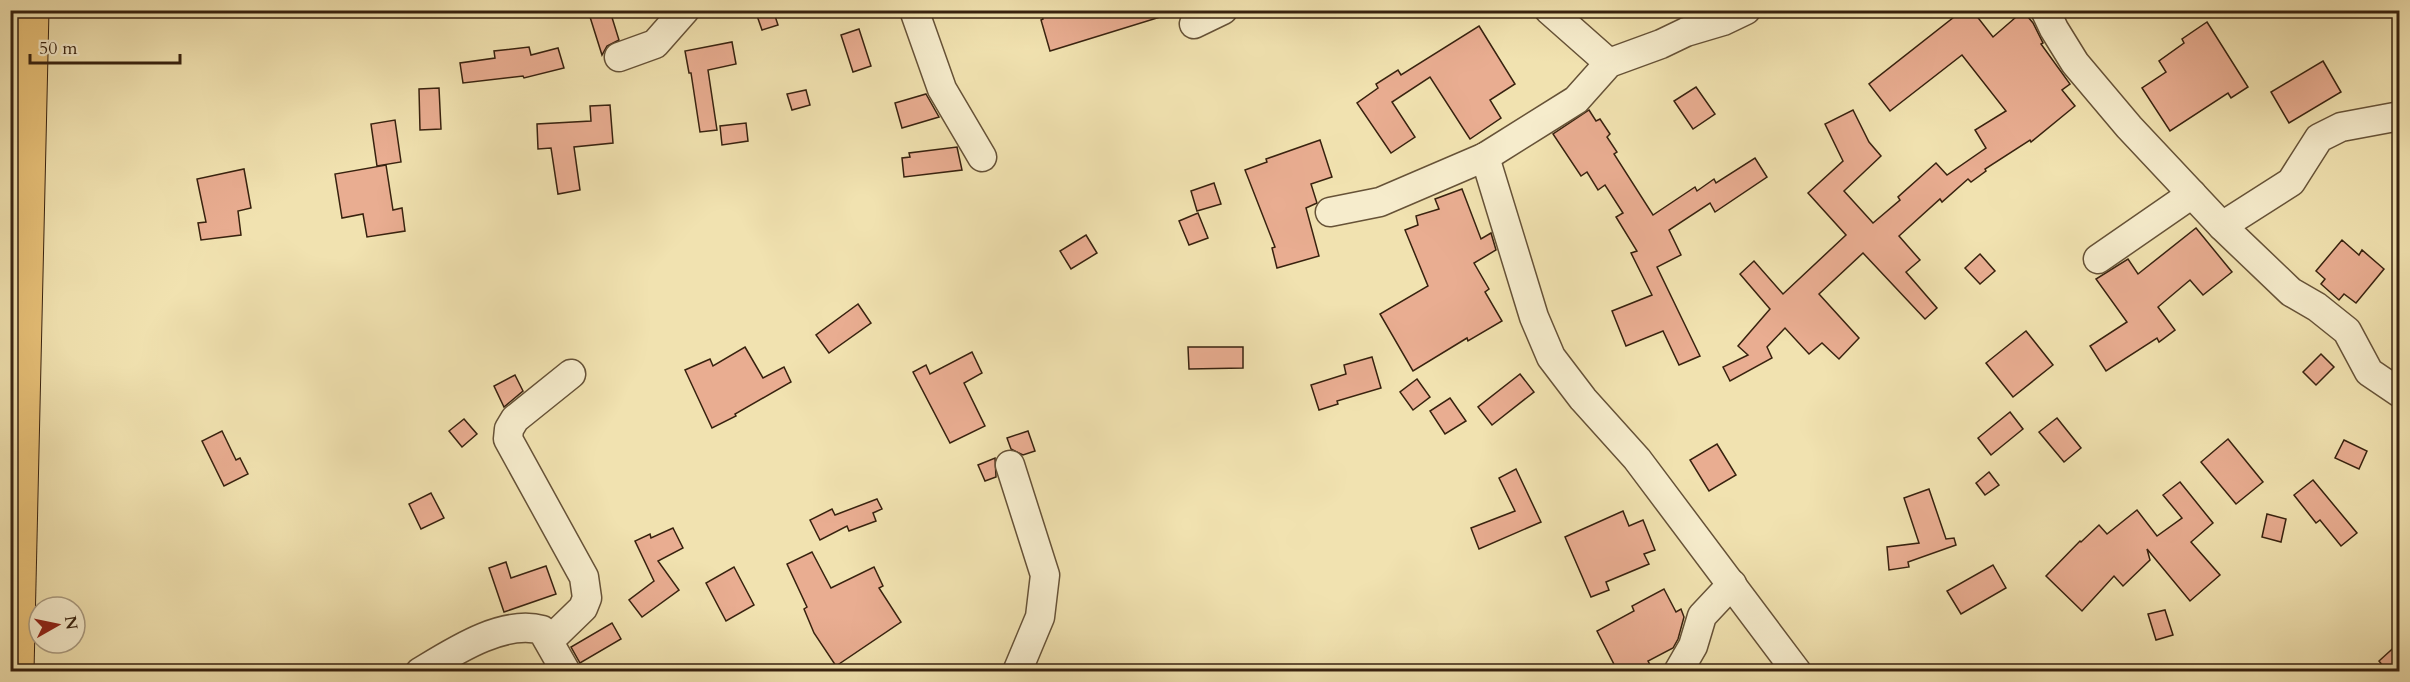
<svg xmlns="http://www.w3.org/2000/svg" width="2410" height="682" font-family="Cardo,serif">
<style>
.building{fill:#e9ad91;stroke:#38220f;stroke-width:1.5}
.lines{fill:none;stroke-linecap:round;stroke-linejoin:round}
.minor-casing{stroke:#665237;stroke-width:31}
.highway-casing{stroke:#38220f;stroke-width:35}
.minor{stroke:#f6eccc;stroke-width:28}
.highway{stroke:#e8c178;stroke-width:33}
</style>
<rect width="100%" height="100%" fill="#f1e2b0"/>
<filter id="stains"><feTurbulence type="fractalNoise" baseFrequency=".00333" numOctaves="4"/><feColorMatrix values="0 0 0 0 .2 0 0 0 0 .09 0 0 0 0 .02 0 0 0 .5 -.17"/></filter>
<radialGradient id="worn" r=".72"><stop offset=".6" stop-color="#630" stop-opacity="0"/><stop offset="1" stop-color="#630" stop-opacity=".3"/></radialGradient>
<!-- building -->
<g class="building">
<polygon points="755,10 773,10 778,25 762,30"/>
<polygon points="1041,10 1169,10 1170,14 1050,51 1041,20 1043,19"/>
<polygon points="1963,10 1972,10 1993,37 2023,11 2033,23 2043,43 2041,44 2070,84 2062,90 2075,106 2031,142 2030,140 1985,169 1986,171 1971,182 1968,179 1942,202 1940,199 1899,236 1920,260 1906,272 1937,308 1925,319 1863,253 1819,294 1859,338 1839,359 1822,343 1809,354 1785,328 1767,347 1772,358 1730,381 1723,367 1748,355 1738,346 1770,309 1740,274 1754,261 1783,294 1846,235 1808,193 1843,161 1825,124 1853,110 1869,142 1881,156 1844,191 1873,223 1900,200 1898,197 1936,163 1947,175 1986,148 1975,130 2006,111 1962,55 1890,111 1869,84"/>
<polygon points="610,11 619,40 607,46 602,55 590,17"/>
<polygon points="2207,22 2248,87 2231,98 2228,93 2170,131 2142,88 2166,72 2159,61 2184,43 2182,39"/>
<polygon points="1479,26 1515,84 1490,100 1501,118 1470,139 1430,77 1392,102 1415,137 1391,153 1357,103 1378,88 1376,84 1398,70 1401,75"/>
<polygon points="859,29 871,66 853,72 841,35"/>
<polygon points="732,42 736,64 708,70 717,130 700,132 691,73 689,73 685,51"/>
<polygon points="529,47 531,55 558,48 564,68 524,78 523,76 463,83 460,63 495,58 494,51"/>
<polygon points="2323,61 2341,92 2289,123 2271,92"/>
<polygon points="1696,87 1715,114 1693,129 1674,101"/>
<polygon points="439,88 441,129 420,130 419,89"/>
<polygon points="806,90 810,105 792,110 787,94"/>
<polygon points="926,94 939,117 902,128 895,103"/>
<polygon points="610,105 613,143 574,147 580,190 558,194 551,148 538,149 537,124 591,121 590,106"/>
<polygon points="1589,110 1596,121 1600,119 1610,134 1607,137 1617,152 1614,154 1653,215 1695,187 1697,191 1714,179 1716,183 1755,158 1767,177 1715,212 1710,203 1669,230 1681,255 1657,267 1700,356 1679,365 1663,331 1626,346 1612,311 1652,295 1631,253 1637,251 1616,217 1623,213 1605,185 1598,190 1587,172 1581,176 1553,134"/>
<polygon points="395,120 401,162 377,166 371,124"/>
<polygon points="746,123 748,141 722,145 720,126"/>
<polygon points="1320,140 1332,177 1311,184 1317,203 1306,208 1319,256 1277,268 1272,248 1275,247 1245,170 1267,162 1266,159"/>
<polygon points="957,147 962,170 904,177 902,158 910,157 909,153"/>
<polygon points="386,165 393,210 402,208 405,231 367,237 363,214 342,218 335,174"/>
<polygon points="244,169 251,208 238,211 241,235 201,240 198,223 206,222 197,179"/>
<polygon points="1214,183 1221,204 1197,211 1191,191"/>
<polygon points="1462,189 1481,239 1491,233 1496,250 1474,263 1489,289 1485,292 1502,321 1468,341 1467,338 1413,371 1380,314 1428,286 1405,230 1418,225 1416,216 1439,209 1435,199"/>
<polygon points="1198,213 1208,238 1189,245 1179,221"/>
<polygon points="2196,228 2232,272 2203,295 2190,280 2158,307 2175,330 2159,342 2157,338 2106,371 2090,346 2127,322 2096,279 2128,259 2138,274"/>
<polygon points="1086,235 1097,253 1071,269 1060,251"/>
<polygon points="2342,240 2359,255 2362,250 2384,269 2356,303 2344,294 2339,300 2321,284 2325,279 2316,271"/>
<polygon points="1980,254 1995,271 1980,284 1965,268"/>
<polygon points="858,304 871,323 829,353 816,335"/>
<polygon points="2026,331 2053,365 2013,397 1986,363"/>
<polygon points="745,347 763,378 784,367 791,382 735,414 736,416 712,428 685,370 710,359 713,366"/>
<polygon points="1188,347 1243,347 1243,368 1189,369"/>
<polygon points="972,352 982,373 964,383 985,426 950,443 913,372 926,365 930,374"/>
<polygon points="2321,354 2334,367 2316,385 2303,372"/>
<polygon points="1372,357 1381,388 1337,401 1338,404 1319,410 1311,385 1346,374 1344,365"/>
<polygon points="1520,374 1534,392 1492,425 1478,407"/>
<polygon points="515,375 523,391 504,407 494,386"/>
<polygon points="1417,379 1430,397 1413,410 1400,392"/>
<polygon points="1450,398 1466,421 1445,434 1430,411"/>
<polygon points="2010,412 2023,429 1991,455 1978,438"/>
<polygon points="2057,418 2081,448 2064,462 2039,432"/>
<polygon points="464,419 477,434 462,447 449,431"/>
<polygon points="222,431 236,460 240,458 248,474 224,486 202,441"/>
<polygon points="1028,431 1035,451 1023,455 1011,449 1007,438"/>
<polygon points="2228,439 2263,482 2236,504 2201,462"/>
<polygon points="2344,440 2367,451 2359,469 2335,458"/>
<polygon points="1717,444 1736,475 1709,491 1690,460"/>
<polygon points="995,458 996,477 985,481 978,465"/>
<polygon points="1516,469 1541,522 1479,549 1471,528 1515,511 1499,478"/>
<polygon points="1989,472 1999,485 1985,495 1976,483"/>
<polygon points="2313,480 2357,533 2341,546 2320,520 2316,523 2294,495"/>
<polygon points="2180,482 2213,523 2191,542 2220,575 2190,601 2147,549 2150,560 2123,586 2114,576 2082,611 2046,576 2080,541 2081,542 2099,525 2107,534 2137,510 2157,536 2182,518 2163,495"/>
<polygon points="1929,489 1946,539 1954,538 1956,545 1908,562 1909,567 1889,570 1887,547 1919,543 1904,498"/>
<polygon points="431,493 444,518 421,529 409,504"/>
<polygon points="877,499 882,509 873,513 876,521 849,531 847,526 820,540 810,520 832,509 835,515"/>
<polygon points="1623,511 1629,526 1643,520 1655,550 1644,554 1649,564 1606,582 1609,590 1591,597 1565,537"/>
<polygon points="2267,514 2286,519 2281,542 2262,537"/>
<polygon points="673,528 683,548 658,561 679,590 642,617 629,600 654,581 635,541 650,534 651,538"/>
<polygon points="812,552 831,588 874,567 883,586 879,588 901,622 836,666 814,633 804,609 807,607 787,564"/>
<polygon points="506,562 511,578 546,566 556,594 504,612 489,568"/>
<polygon points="1993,565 2006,588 1961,614 1947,591"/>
<polygon points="734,567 754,605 726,621 706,583"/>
<polygon points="1664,589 1676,612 1681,609 1684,617 1678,639 1673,648 1648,661 1654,672 1618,672 1597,631 1634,611 1632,606"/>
<polygon points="2165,610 2173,635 2156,640 2148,614"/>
<polygon points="612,623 621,639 580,663 571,647"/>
<polygon points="2400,642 2400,672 2388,672 2379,661"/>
</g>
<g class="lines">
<defs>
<g id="minor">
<polyline points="914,10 942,89 982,157"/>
<polyline points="1549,10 1609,63"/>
<polyline points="2045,10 2054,29 2075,63 2129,127 2222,226 2291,292 2317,307 2347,331 2369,372 2400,393"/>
<polyline points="1194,24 1223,10"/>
<polyline points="619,57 655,44 685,10"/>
<polyline points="1485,157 1534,317 1551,357 1583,399 1637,459 1797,672"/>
<polyline points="1330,212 1380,202 1485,157 1576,100 1609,63 1661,44 1686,32 1723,21 1746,10"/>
<polyline points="2222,226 2291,182 2319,138 2341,127 2400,116"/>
<polyline points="2098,259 2192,194"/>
<polyline points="1010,465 1045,575 1040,617 1017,672"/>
<polyline points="549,641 583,608 587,598 584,577 508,439 509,429 515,419 571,374"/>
<path d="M420 672C453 652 503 619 542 630L566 672"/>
<polyline points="1678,672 1693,646 1702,616 1732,584"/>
</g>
<polyline id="highway" points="17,672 32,10"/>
</defs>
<!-- minor casing -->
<use href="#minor" class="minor-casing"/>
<!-- highway casing -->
<use href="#highway" class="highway-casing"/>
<!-- minor -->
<use href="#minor" class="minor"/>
<!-- highway -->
<use href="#highway" class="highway"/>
</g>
<!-- margin -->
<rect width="2410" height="682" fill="none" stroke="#f1e2b0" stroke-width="36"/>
<rect x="12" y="12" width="2386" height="658" fill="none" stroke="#38220f" stroke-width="3"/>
<rect x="18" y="18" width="2374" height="646" fill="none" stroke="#38220f" stroke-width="1.5"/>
<!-- north arrow -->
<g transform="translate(57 625) rotate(81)"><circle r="28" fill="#f6eccc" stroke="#aa9b80" stroke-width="1.5"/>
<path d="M0-4.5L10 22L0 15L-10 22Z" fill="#8f2418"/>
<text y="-9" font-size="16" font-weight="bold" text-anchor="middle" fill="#38220f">N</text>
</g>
<!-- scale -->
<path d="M30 54v9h150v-9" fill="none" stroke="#38220f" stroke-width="3"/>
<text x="39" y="54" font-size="18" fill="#38220f" stroke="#f6eccc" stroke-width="4.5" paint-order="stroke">50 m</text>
<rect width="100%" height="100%" filter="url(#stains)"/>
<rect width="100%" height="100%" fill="url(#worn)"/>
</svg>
